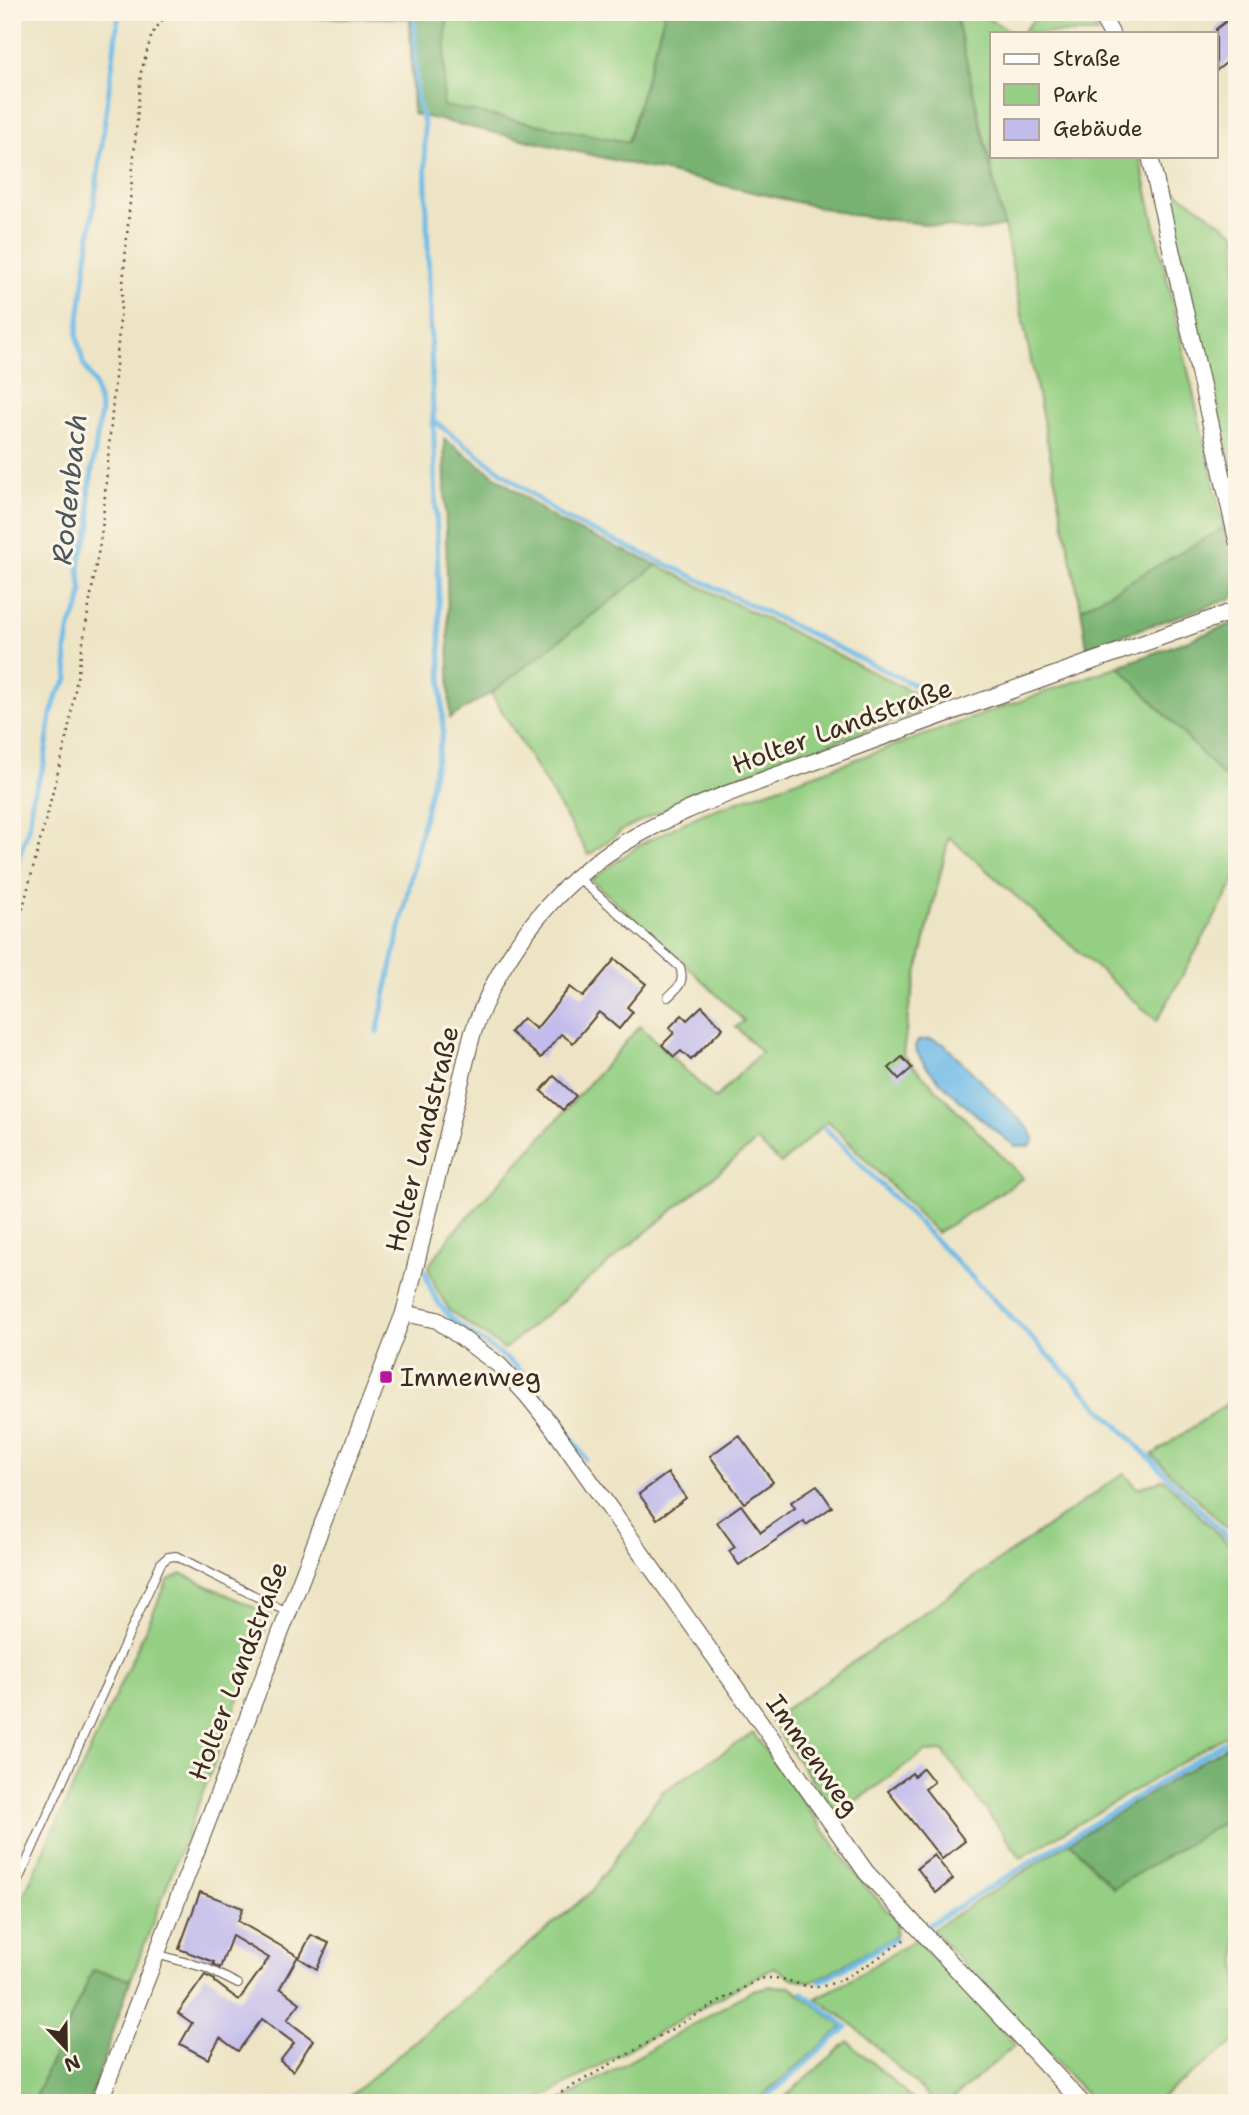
<svg xmlns="http://www.w3.org/2000/svg" width="1249" height="2115" font-family="'Shantell Sans',sans-serif">
<style>
.green{fill:#94cf83;stroke:#687c50;stroke-width:2}
.forest{fill:#77b271;stroke:#596e48;stroke-width:2}
.water{fill:#6ebbe8;stroke:#547283;stroke-width:2}
.lines{fill:none;stroke-linecap:round;stroke-linejoin:round}
.stream{stroke:#6ebbe8;stroke-width:5}
.building{fill:#c2bcec}
.lane-casing{stroke:#564637;stroke-width:10}
.street-casing{stroke:#564637;stroke-width:18}
.path{stroke:#564637;stroke-width:2.5;stroke-dasharray:2 5;stroke-linecap:butt}
.lane{stroke:#fff;stroke-width:8}
.street{stroke:#fff;stroke-width:16}
.poi-dot{fill:#b5179e;stroke:#fcf5e5;stroke-width:2.5}
.labels{text-anchor:middle;stroke-width:6;stroke-linejoin:round;paint-order:stroke}
.street-label{font-size:26px;fill:#3b2a1e;stroke:#fcf5e5}
.poi-label{font-size:26px;fill:#3b2a1e;stroke:#fcf5e5;text-anchor:start}
.water-label{font-size:28px;font-style:italic;fill:#4a565b;stroke:#fcf5e5}
</style>
<rect width="100%" height="100%" fill="#fcf5e5"/>
<filter id="ink" filterUnits="userSpaceOnUse"><feTurbulence type="fractalNoise" baseFrequency=".0143" numOctaves="2"/><feDisplacementMap in="SourceGraphic" scale="14" xChannelSelector="R" yChannelSelector="G"/><feConvolveMatrix kernelMatrix="1 2 1 2 8 2 1 2 1" color-interpolation-filters="sRGB"/></filter>
<filter id="wash" filterUnits="userSpaceOnUse"><feTurbulence type="fractalNoise" baseFrequency=".00686" numOctaves="4" result="noise"/><feDisplacementMap in="SourceGraphic" scale="28" xChannelSelector="R" yChannelSelector="G"/><feGaussianBlur stdDeviation="1.57" result="paint"/><feColorMatrix in="noise" values="0 0 0 0 0 0 0 0 0 0 0 0 0 0 0 0 0 1.4 0 .05"/><feComposite in="paint" operator="in"/></filter>
<g filter="url(#wash)">
<rect width="100%" height="100%" fill="#ede4c5"/>
<!-- green -->
<g class="green">
<polygon points="447,12 665,12 628,142 443,106"/>
<polygon points="955,12 976,12 1013,33 992,33 992,156 1139,156 1224,528 1081,609 1004,226"/>
<polygon points="1040,12 1084,12 1098,33 1022,33"/>
<polygon points="1164,183 1237,234 1237,486"/>
<polygon points="657,565 939,705 711,786 624,829 589,855 491,693"/>
<polygon points="1119,666 1237,790 1237,877 1157,1021 949,837 909,1008 903,1055 1023,1178 937,1233 828,1121 781,1164 757,1141 504,1349 450,1311 436,1288 428,1267 451,1235 550,1128 640,1026 715,1099 761,1052 736,1027 744,1021 682,961 591,880 641,844 702,814"/>
<polygon points="1237,1397 1237,1538 1152,1455"/>
<polygon points="1124,1473 1138,1488 1164,1479 1237,1553 1237,1729 1021,1858 943,1751 925,1752 836,1815 770,1720"/>
<polygon points="182,1574 271,1615 131,1979 93,1970 32,2103 12,2103 12,1921 168,1580"/>
<polygon points="753,1733 857,1876 897,1921 895,1936 812,1982 792,1978 774,1967 533,2103 342,2103 593,1890 662,1792"/>
<polygon points="1237,1814 1237,2040 1154,2103 1095,2103 932,1930 1070,1842 1113,1888"/>
<polygon points="916,1939 1015,2045 948,2103 936,2103 851,2023 816,1998 842,1985"/>
<polygon points="771,1986 791,1987 843,2027 754,2103 557,2103 753,1990"/>
<polygon points="848,2041 917,2103 778,2103"/>
</g>
<!-- forest -->
<g class="forest">
<polygon points="255,12 447,12 443,106 628,142 665,12 955,12 1004,226 979,231 853,215 413,114 410,18 251,18"/>
<polygon points="444,439 559,522 657,565 491,693 450,718"/>
<polygon points="1224,528 1237,582 1233,598 1087,647 1081,609"/>
<polygon points="1237,622 1237,789 1236,790 1119,666"/>
<polygon points="1237,1740 1237,1814 1113,1888 1070,1842"/>
<polygon points="93,1970 131,1979 89,2103 32,2103"/>
</g>
<!-- water -->
<path class="water" d="M931 1039 944 1044 1030 1130 1034 1139 1030 1146H1015C992 1128 920 1072 915 1046L918 1041Z"/>
<g class="lines">
<!-- stream -->
<g class="stream">
<polyline points="435,422 562,517 681,571 939,697"/>
<polyline points="12,883 30,821 32,798 44,765 51,715 57,695 68,679 66,651 70,627 79,608 82,592 79,569 81,555 91,525 89,492 101,410 94,383 83,363 77,335 119,12"/>
<polyline points="377,1033 443,731 424,123 417,99 414,12"/>
<polyline points="824,1127 1237,1547"/>
<path d="M425 1271C437 1328 490 1338 526 1376 549 1401 567 1431 586 1459"/>
<polyline points="927,1926 1237,1735"/>
<polyline points="820,1981 894,1939"/>
<polyline points="760,2103 847,2027 803,1993"/>
</g>
</g>
<g id="blocks">
<!-- building -->
<g class="building">
<polygon points="1237,13 1237,54 1216,71 1216,29"/>
<polygon points="615,959 646,984 627,1007 633,1012 619,1029 599,1012 573,1043 561,1034 541,1058 510,1032 523,1018 536,1029 570,987 583,997"/>
<polygon points="702,1006 723,1028 691,1060 681,1051 674,1057 662,1045 674,1033 669,1028 682,1015 687,1020"/>
<polygon points="902,1057 912,1068 899,1079 889,1068"/>
<polygon points="554,1076 576,1096 563,1110 541,1091"/>
<polygon points="739,1435 773,1482 744,1503 710,1456"/>
<polygon points="668,1473 686,1498 657,1519 639,1494"/>
<polygon points="817,1485 832,1507 806,1525 804,1521 739,1565 729,1551 735,1547 717,1522 741,1505 761,1532 795,1508 791,1502"/>
<polygon points="923,1768 934,1782 925,1789 965,1841 942,1859 888,1791 912,1773 914,1776"/>
<polygon points="934,1855 953,1879 936,1893 917,1868"/>
<polygon points="200,1892 243,1908 238,1921 298,1956 280,1988 300,2003 287,2020 313,2040 293,2071 280,2061 294,2043 262,2019 238,2051 220,2038 208,2059 180,2044 192,2023 178,2013 205,1975 215,1980 215,1982 239,2000 269,1958 232,1936 220,1968 213,1964 214,1962 179,1949"/>
<polygon points="311,1935 329,1943 317,1969 299,1958"/>
</g>
</g>
</g>
<g filter="url(#ink)">
<use href="#blocks" fill-opacity="0" stroke="#564637" stroke-width="2"/>
<g class="lines">
<defs>
<g id="lane">
<path d="M577 877 680 967C685 982 679 987 668 997"/>
<polyline points="12,1894 161,1563 168,1557 176,1556 287,1612"/>
<polyline points="156,1954 206,1968 238,1984"/>
</g>
<g id="street">
<polyline points="1099,12 1111,33"/>
<polyline points="1150,156 1237,540"/>
<polyline points="404,1313 437,1320 499,1365 526,1394 551,1425 866,1872 1082,2103"/>
<path d="M99 2103 404 1313 472 1035C493 975 528 921 576 878 645 816 760 782 847 750 977 702 1107 656 1237 610"/>
</g>
</defs>
<!-- lane casing -->
<use href="#lane" class="lane-casing"/>
<!-- street casing -->
<use href="#street" class="street-casing"/>
<!-- path -->
<g class="path">
<polyline points="12,950 67,737 102,530 141,72 152,34 168,12"/>
<path d="M543 2103 759 1979C786 1975 790 1984 813 1987 837 1989 885 1953 905 1939"/>
</g>
<!-- lane -->
<use href="#lane" class="lane"/>
<!-- street -->
<use href="#street" class="street"/>
</g>
</g>
<!-- markers -->
<rect class="poi-dot" x="379" y="1370" width="14" height="14" rx="3.5"/>
<g class="labels">
<!-- street labels -->
<g class="street-label">
<text transform="translate(842 726) rotate(-20)" y="9">Holter Landstraße</text>
<text transform="translate(422 1139) rotate(-76)" y="9">Holter Landstraße</text>
<text transform="translate(238 1671) rotate(-69)" y="9">Holter Landstraße</text>
<text transform="translate(813 1755) rotate(55)" y="9">Immenweg</text>
</g>
<!-- poi labels -->
<g class="poi-label">
<text x="400" y="1386">Immenweg</text>
</g>
<!-- water labels -->
<g class="water-label">
<text transform="translate(69 489) rotate(-84)" y="10">Rodenbach</text>
</g>
</g>
<!-- margin -->
<rect width="1249" height="2115" fill="none" stroke="#fcf5e5" stroke-width="42"/>
<!-- legend -->
<rect x="990" y="32" width="228" height="126" fill="#fcf5e5" stroke="#afa495" stroke-width="2"/>
<rect x="1004" y="54" width="35" height="10" fill="#ffffff" stroke="#afa495" stroke-width="2"/>
<text x="1053" y="66" font-size="21" fill="#3b2a1e">Straße</text>
<rect x="1004" y="84" width="35" height="21" fill="#94cf83" stroke="#afa495" stroke-width="2"/>
<text x="1053" y="102" font-size="21" fill="#3b2a1e">Park</text>
<rect x="1004" y="119" width="35" height="21" fill="#c2bcec" stroke="#afa495" stroke-width="2"/>
<text x="1053" y="136" font-size="21" fill="#3b2a1e">Gebäude</text>
<!-- north arrow -->
<g transform="translate(66 2048) rotate(158)" stroke="#fcf5e5" stroke-width="5" paint-order="stroke">
<path d="M0-5L12 26L0 18L-12 26Z" fill="#3b2a1e"/>
<text y="-10" font-size="19" font-weight="bold" text-anchor="middle" fill="#3b2a1e">N</text>
</g>
</svg>
